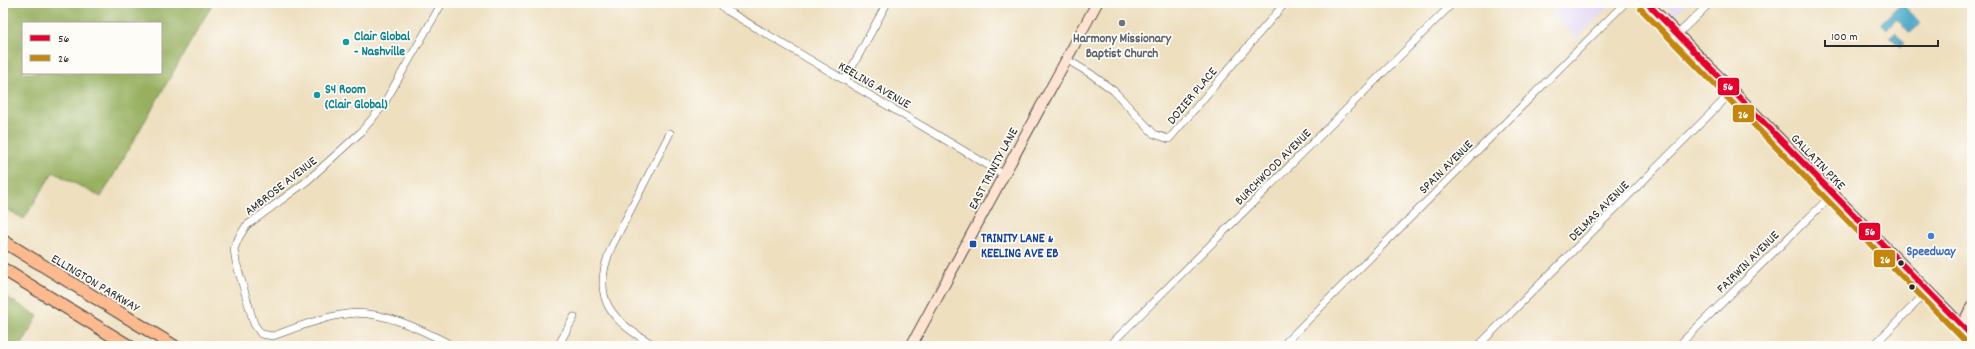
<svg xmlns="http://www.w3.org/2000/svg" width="1975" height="349" font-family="Dekko,sans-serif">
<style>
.built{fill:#e0d4f4}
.forest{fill:#97b061;stroke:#616e46;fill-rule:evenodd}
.water{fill:#4aa9c9;stroke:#3a6a7a}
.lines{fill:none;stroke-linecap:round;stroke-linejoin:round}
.street-casing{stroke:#484641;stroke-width:8}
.secondary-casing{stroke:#484641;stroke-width:12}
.highway-casing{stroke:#484641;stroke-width:14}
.street{stroke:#fff;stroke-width:7}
.secondary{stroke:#fee3d2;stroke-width:10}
.highway{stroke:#fcba8e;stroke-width:12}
.bus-1-casing{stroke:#fdfcf7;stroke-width:9}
.bus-2-casing{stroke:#fdfcf7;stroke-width:9}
.bus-1{stroke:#e4002b;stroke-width:6}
.bus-2{stroke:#c4870b;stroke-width:6}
.worship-dot{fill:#6b7280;stroke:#fdfcf7;stroke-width:1.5}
.culture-dot{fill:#0f9aa8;stroke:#fdfcf7;stroke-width:1.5}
.shop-dot{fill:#3f7fe0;stroke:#fdfcf7;stroke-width:1.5}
.transit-dot{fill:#1a4fb4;stroke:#fdfcf7;stroke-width:1.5}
.bus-dot{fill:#2b2b2b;stroke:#fdfcf7;stroke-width:1.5}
.labels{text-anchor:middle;stroke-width:3.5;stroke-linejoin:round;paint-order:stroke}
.culture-label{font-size:13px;font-weight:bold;fill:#0d838f;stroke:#fdfcf7;text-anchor:start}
.worship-label{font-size:13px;font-weight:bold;fill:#5b616d;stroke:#fdfcf7}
.street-label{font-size:13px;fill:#2b2b2b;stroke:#fdfcf7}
.transit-label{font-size:13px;font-weight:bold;fill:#164399;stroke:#fdfcf7;text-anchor:start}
.shop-label{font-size:13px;font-weight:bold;fill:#366cbe;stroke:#fdfcf7}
.line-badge{stroke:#fdfcf7;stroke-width:1.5}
.badge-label{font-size:11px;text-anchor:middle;font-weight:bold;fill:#fff}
</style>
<rect width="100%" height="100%" fill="#fdfcf7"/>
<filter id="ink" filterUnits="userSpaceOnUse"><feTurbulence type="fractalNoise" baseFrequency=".025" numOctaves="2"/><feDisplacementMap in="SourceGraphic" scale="8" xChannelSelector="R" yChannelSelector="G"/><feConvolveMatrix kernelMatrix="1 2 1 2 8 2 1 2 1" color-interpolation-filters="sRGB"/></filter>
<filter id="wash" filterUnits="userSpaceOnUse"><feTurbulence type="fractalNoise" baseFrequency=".012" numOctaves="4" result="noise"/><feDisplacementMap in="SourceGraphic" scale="16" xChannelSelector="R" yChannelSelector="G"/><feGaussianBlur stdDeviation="0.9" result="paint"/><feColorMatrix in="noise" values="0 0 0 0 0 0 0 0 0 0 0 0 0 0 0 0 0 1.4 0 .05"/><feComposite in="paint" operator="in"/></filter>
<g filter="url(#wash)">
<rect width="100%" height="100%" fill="#eedfbf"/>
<!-- built -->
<g class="built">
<polygon points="1541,3 1612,3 1577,39"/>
<polygon points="1663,3 1687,3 1675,15"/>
</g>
<!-- forest -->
<g class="forest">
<path d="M3 3H213L101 197 53 172 24 219 3 207ZM23 23H161V73H23Z"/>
<polygon points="3,295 38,316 21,346 3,346"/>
</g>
<!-- water -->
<g class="water">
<polygon points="1901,3 1921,23 1910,33 1897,19 1887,29 1881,23"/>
<polygon points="1895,32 1904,43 1900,47 1890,37"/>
</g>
</g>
<g filter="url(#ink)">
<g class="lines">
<defs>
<g id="street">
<path d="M442 3 382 107 361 132 307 181 246 226 239 237 234 249 236 262 254 324 261 334 273 336C295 328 317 319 340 315 377 307 421 329 453 346"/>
<polyline points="719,3 726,10"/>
<polyline points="730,3 726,10 1003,174"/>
<polyline points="1677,35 1710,3"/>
<polyline points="1066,59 1091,74 1114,91 1154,134 1169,139 1285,3"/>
<polyline points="845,80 887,3"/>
<polyline points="558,346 574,317"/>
<path d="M656 346C611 322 589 298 612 246L670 133"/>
<polyline points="1109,346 1453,3"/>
<polyline points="1282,346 1625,3"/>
<polyline points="1478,346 1733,91"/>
<polyline points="1678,346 1833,194"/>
<polyline points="1873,346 1928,291"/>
</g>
<g id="secondary">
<polyline points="1647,3 1972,336"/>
<polyline points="1962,325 1972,306"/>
<polyline points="911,346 1097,3"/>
</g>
<g id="highway">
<polyline points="3,241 174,346"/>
<polyline points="3,269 129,346"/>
</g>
</defs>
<!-- street casing -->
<use href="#street" class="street-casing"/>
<!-- secondary casing -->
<use href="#secondary" class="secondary-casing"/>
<!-- highway casing -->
<use href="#highway" class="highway-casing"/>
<!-- street -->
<use href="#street" class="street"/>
<!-- secondary -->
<use href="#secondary" class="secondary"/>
<!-- highway -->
<use href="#highway" class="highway"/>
<defs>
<polyline id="bus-1" points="1647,3 1972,336"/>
<polyline id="bus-2" points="1641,9 1966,342"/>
</defs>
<!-- bus-1 casing -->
<use href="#bus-1" class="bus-1-casing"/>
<!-- bus-2 casing -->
<use href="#bus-2" class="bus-2-casing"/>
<!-- bus-1 -->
<use href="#bus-1" class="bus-1"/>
<!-- bus-2 -->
<use href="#bus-2" class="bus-2"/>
</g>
</g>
<!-- markers -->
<circle class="worship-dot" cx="1122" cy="23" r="4"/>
<g class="culture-dot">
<circle cx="346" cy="42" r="4"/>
<circle cx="317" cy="95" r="4"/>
</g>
<circle class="shop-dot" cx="1931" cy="236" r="4"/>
<rect class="transit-dot" x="969" y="240" width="8" height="8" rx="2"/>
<g class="bus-dot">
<circle cx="1901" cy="263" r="3.5"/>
<circle cx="1912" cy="287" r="3.5"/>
</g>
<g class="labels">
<!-- culture labels -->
<g class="culture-label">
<text x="354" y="40">Clair Global<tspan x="354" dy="15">- Nashville</tspan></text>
<text x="325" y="93">S4 Room<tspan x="325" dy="15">(Clair Global)</tspan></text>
</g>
<!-- worship labels -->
<g class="worship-label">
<text x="1122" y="42">Harmony Missionary<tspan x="1122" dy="15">Baptist Church</tspan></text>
</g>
<!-- street labels -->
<g class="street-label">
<text transform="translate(875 84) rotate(30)" y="5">KEELING AVENUE</text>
<text transform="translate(1191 95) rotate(-50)" y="5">DOZIER PLACE</text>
<text transform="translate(1819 161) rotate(46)" y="5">GALLATIN PIKE</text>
<text transform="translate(1272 166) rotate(-45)" y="5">BURCHWOOD AVENUE</text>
<text transform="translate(1445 166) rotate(-45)" y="5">SPAIN AVENUE</text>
<text transform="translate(992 168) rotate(-62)" y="5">EAST TRINITY LANE</text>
<text transform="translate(280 185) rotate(-38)" y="5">AMBROSE AVENUE</text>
<text transform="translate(1598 210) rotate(-45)" y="5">DELMAS AVENUE</text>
<text transform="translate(1747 261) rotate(-45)" y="5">FAIRWIN AVENUE</text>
<text transform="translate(96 282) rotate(31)" y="5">ELLINGTON PARKWAY</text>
</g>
<!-- transit labels -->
<g class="transit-label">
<text x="981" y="242">TRINITY LANE &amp;<tspan x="981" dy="15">KEELING AVE EB</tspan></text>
</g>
<!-- shop labels -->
<g class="shop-label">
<text x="1931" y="255">Speedway</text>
</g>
</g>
<g class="line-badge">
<rect x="1717" y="77" width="23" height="19" rx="4" fill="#e4002b"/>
<rect x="1732" y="104" width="23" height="19" rx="4" fill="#c4870b"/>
<rect x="1858" y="222" width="23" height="19" rx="4" fill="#e4002b"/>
<rect x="1873" y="249" width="23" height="19" rx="4" fill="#c4870b"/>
</g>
<g class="badge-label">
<text x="1728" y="90">56</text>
<text x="1743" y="118">26</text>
<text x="1870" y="235">56</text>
<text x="1885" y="263">26</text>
</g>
<!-- margin -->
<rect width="1975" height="349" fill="none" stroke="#fdfcf7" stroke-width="16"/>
<!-- legend -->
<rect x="22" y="22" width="140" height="52" fill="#fdfcf7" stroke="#a9a8a5"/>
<rect x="30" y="35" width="20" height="6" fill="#e4002b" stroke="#a9a8a5"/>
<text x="58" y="42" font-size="12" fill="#2b2b2b">56</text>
<rect x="30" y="55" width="20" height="6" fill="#c4870b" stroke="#a9a8a5"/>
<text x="58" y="62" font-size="12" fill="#2b2b2b">26</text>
<!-- scale -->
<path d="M1825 40v6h113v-6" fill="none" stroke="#2b2b2b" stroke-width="2"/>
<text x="1831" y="40" font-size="12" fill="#2b2b2b" stroke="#fdfcf7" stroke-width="3" paint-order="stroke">100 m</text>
</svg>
